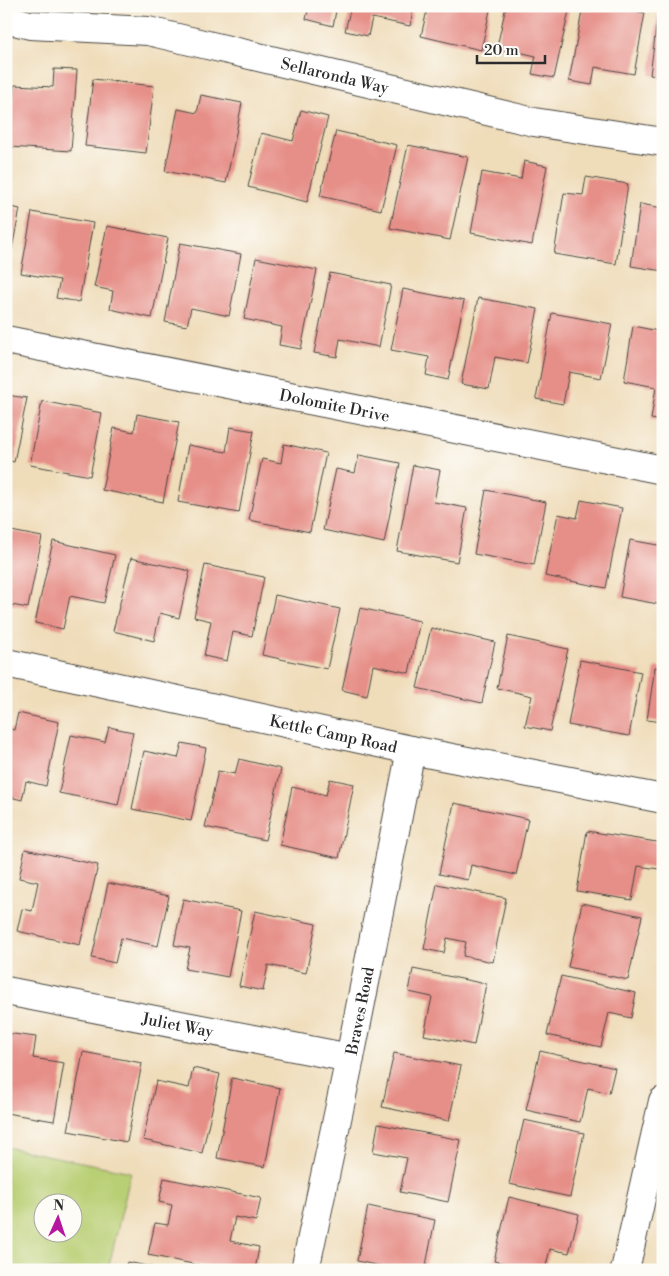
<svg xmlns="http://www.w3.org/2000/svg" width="669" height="1276" font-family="'Libre Bodoni',serif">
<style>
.green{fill:#b9cf74;stroke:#727d50;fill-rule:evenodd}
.building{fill:#e68f88}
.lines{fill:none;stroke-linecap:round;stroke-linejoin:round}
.minor-casing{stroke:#484640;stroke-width:30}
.minor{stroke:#fff;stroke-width:28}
.labels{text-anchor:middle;stroke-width:4;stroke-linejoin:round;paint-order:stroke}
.street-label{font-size:16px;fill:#2b2b2b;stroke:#fdfcf7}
</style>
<rect width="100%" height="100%" fill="#fdfcf7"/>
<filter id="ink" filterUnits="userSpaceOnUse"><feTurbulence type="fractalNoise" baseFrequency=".02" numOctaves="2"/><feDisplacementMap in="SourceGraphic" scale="10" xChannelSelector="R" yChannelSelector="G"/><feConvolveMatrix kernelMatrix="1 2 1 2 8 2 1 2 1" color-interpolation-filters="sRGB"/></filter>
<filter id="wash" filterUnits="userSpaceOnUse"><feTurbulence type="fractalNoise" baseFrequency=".0096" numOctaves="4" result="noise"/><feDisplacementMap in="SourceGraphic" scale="20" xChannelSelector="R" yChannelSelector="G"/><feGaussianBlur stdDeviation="1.12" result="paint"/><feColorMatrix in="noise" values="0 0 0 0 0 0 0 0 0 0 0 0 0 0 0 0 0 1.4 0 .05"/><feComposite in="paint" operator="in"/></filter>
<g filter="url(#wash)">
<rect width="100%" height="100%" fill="#efdcb9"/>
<!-- green -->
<path class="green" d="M6 1147 131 1172 108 1270H6ZM42 1204H72V1234H42Z"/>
<g id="blocks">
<!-- building -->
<g class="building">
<polygon points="309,6 337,6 333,26 306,19"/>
<polygon points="351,6 414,6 410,26 372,18 368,36 345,31"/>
<polygon points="428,6 491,6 481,50 421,36"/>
<polygon points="506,6 570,6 554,78 532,74 536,56 497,47"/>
<polygon points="583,6 610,6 645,13 634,74 595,67 592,85 569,81"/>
<polygon points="658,13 663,14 663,77 650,75"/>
<polygon points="54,69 77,70 71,151 9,147 14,85 53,87"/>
<polygon points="93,79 154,86 146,153 85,146"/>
<polygon points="201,95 242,103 226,183 165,171 178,109 197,113"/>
<polygon points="301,110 328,117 307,202 248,187 261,133 293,141"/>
<polygon points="336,131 397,145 381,210 320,196"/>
<polygon points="408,145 468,157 450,240 390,228"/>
<polygon points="524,161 547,166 532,245 471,233 482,172 521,179"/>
<polygon points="586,177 628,184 616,264 554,254 564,193 583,195"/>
<polygon points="640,204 663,208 663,271 631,266"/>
<polygon points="6,206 20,209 7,273 6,272"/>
<polygon points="32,212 93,223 79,302 56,298 60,280 21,273"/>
<polygon points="107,226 168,238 152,318 110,309 113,291 94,287"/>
<polygon points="180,243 241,254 229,316 191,308 187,326 165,322"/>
<polygon points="256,258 317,270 301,349 279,345 282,327 244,319"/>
<polygon points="330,273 391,285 379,347 340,339 337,357 314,353"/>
<polygon points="403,289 464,301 448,380 426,375 429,357 391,350"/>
<polygon points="478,298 538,309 527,363 495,357 489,389 461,384"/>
<polygon points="552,313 612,324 601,378 569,372 563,404 536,399"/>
<polygon points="633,326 663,332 663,421 651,419 656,387 624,381"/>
<polygon points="6,395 27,398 14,462 6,460"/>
<polygon points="42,401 102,413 90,476 30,465"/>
<polygon points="137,414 179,422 163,502 102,490 114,428 134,432"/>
<polygon points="230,427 254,431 239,513 178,502 188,445 226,452"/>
<polygon points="284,444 326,453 310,532 249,520 262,459 281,463"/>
<polygon points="359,455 400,463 384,543 323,530 336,469 355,473"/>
<polygon points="413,465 440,470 434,502 467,508 457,562 397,551"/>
<polygon points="486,490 546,502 534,565 474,554"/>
<polygon points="581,500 622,508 606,588 545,576 558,514 577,518"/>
<polygon points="6,530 42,537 28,608 6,604"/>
<polygon points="630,540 663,546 663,605 620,597"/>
<polygon points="53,541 115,555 104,603 70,596 63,629 35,623"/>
<polygon points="131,558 190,571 179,618 160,613 154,641 113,631"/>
<polygon points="205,565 264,577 252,636 233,632 227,661 204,656 211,621 194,617"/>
<polygon points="275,595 340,609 327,669 262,655"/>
<polygon points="360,608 420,621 409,673 373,665 367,696 342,690"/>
<polygon points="431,628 495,642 482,703 417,688"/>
<polygon points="508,636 568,649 550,731 525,726 532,696 497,688"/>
<polygon points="580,660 641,672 629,736 568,725"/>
<polygon points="655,667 663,669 663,722 647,720"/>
<polygon points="18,713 59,722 46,786 26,781 22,800 6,796 6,728 14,730"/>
<polygon points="109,727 133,732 118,805 59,793 71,735 105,742"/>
<polygon points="182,743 206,748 191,821 132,809 144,751 178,758"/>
<polygon points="239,759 281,769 265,840 205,827 218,771 235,774"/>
<polygon points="330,779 354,784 339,858 280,845 292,787 326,795"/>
<polygon points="454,803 528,819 516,875 471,865 468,880 439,874"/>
<polygon points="587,831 663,843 659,869 638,866 632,900 577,891"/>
<polygon points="25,849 98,865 80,945 17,931 22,909 32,911 38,882 19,878"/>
<polygon points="108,883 169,896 158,946 121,938 115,963 92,958"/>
<polygon points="437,884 506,898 493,962 463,956 466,942 447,938 444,953 424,949"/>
<polygon points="183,899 241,911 228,977 185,969 190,948 174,945"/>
<polygon points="582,903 642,916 628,980 568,967"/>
<polygon points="255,911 316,924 306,973 268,965 263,991 239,986"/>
<polygon points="413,969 486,984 474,1045 424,1035 432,997 409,992"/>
<polygon points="561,976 636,993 631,1018 609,1013 601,1047 547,1035"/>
<polygon points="6,1033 36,1037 33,1058 64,1063 54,1121 6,1113"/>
<polygon points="540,1051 615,1068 609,1093 588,1088 580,1122 526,1110"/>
<polygon points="83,1052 142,1063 127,1142 68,1131"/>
<polygon points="394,1053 461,1066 449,1121 382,1107"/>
<polygon points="193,1068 220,1074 202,1153 143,1140 156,1081 189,1088"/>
<polygon points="232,1078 280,1088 265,1167 217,1158"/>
<polygon points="524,1120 584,1133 570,1197 509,1184"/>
<polygon points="378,1124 461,1140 448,1202 400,1192 407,1158 373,1152"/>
<polygon points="164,1178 261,1198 256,1221 235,1217 230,1241 259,1247 255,1270 223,1270 148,1255 155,1223 168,1225 172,1205 159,1202"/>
<polygon points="509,1197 579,1214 569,1253 550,1249 545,1270 531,1270 494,1261"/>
<polygon points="368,1206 435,1220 425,1270 398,1270 357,1261"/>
<polygon points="127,1262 157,1268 156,1270 125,1270"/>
</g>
</g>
</g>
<g filter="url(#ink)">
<use href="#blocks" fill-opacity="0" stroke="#484640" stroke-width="1"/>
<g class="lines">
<defs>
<g id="minor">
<path id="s1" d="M6 19 30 25 148 31 534 122 663 142"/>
<path id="s2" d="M6 340 663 470"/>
<path id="s3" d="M6 663 411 750 663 799"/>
<path id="s4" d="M6 991 350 1058"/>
<path id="s5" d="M305 1270 350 1058 411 750"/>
<polyline points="625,1270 663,1101"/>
</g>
</defs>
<!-- minor casing -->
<use href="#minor" class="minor-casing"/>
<!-- minor -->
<use href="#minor" class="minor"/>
</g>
</g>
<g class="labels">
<!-- street labels -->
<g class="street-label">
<text dy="6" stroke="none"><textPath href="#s1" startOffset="335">Sellaronda Way</textPath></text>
<text dy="6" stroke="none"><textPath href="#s2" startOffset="335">Dolomite Drive</textPath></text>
<text dy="6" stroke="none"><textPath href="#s3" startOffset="335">Kettle Camp Road</textPath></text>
<text dy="6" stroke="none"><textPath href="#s5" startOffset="265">Braves Road</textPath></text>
<text dy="6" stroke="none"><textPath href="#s4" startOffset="175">Juliet Way</textPath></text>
</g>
</g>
<!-- margin -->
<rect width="669" height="1276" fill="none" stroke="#fdfcf7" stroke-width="25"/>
<!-- north arrow -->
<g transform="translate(58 1218) rotate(3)"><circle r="24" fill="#fdfcf7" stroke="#a9a8a5"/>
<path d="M0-4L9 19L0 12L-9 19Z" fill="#b5179e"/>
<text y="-8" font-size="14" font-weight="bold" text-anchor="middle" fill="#2b2b2b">N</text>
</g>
<!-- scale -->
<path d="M477 55v8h68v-8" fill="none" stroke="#2b2b2b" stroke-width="2.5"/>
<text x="484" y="55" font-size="15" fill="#2b2b2b" stroke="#fdfcf7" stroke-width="4" paint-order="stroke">20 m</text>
</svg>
